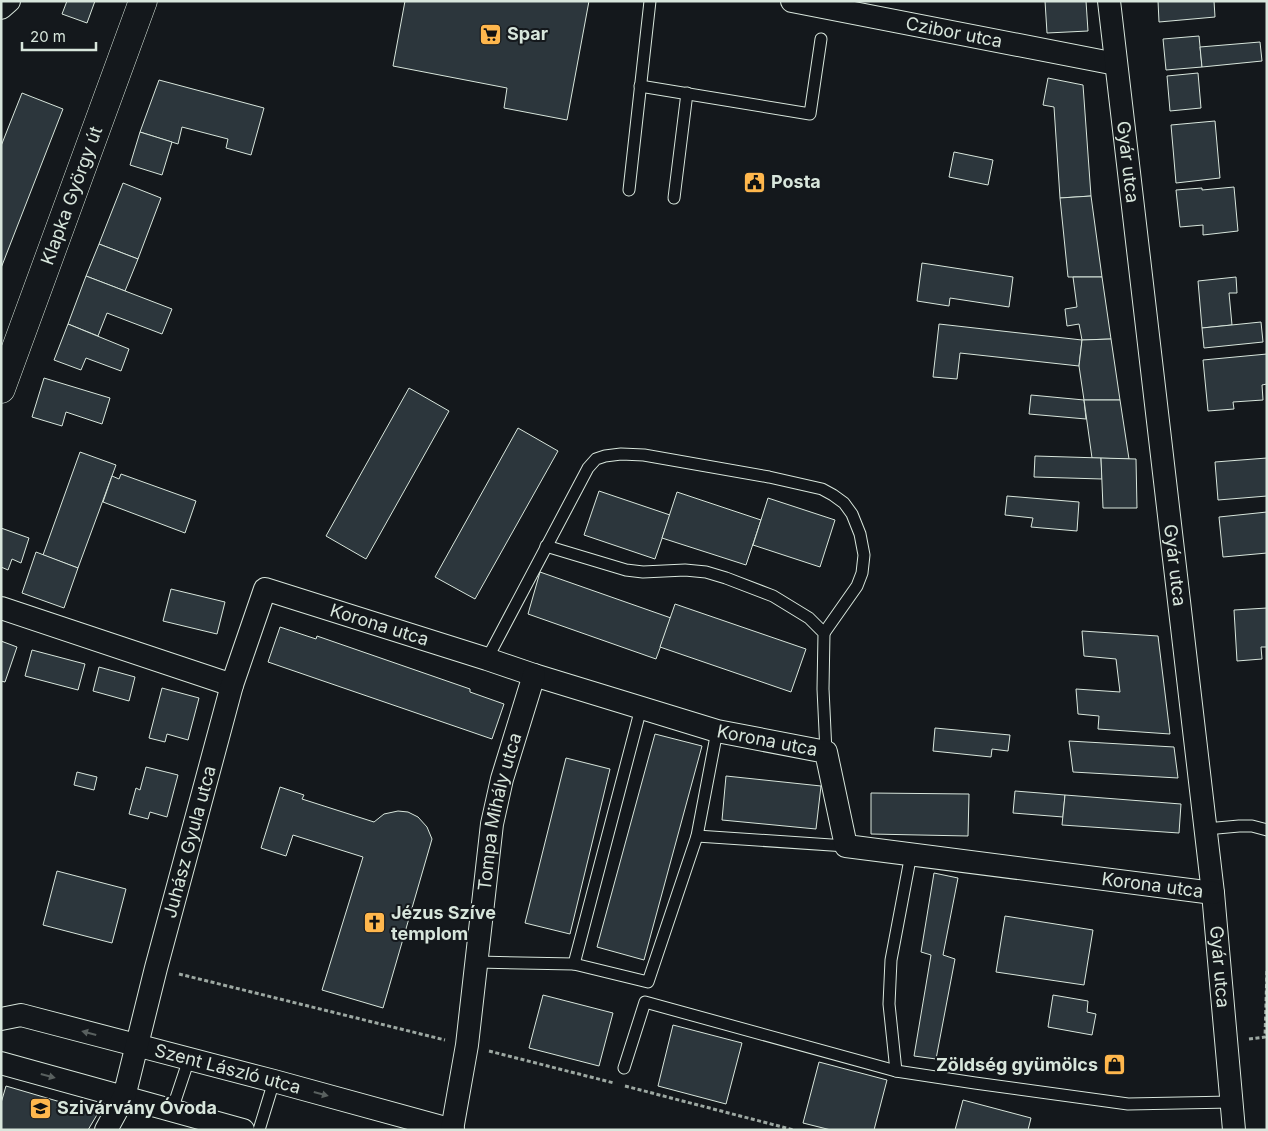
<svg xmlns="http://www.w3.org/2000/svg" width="1268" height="1131" font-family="Inter,sans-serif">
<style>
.building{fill:#2c363c;stroke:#d8e6dc}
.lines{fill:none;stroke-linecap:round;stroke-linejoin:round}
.lane-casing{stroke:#d8e6dc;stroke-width:13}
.street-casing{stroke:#d8e6dc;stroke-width:24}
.primary-casing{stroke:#d8e6dc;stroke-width:29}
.path{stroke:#9da8a2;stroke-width:3;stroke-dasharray:4 2.5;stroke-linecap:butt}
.lane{stroke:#14181c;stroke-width:11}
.street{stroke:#14181c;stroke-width:22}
.primary{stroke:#14181c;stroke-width:28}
.oneway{fill:#59605f}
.labels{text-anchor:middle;stroke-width:4;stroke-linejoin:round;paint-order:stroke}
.street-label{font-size:18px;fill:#d8e6dc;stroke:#14181c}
.poi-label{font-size:18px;font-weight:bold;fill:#d8e6dc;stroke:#14181c;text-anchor:start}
</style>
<rect width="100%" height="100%" fill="#14181c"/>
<!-- building -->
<g class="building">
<polygon points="67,1 95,1 87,23 62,14"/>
<polygon points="405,1 589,1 567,120 504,108 507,88 393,66"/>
<polygon points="1045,1 1086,1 1088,31 1047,33"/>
<polygon points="1158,1 1214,1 1215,17 1159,22"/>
<polygon points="1199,36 1202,67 1166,70 1163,39"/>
<polygon points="1260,42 1262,61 1202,67 1200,47"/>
<polygon points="1198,73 1201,108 1170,111 1167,76"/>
<polygon points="1048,78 1083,85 1091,196 1060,198 1054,107 1043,105"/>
<polygon points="159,80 264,108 251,155 226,148 228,139 182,127 178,144 140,132"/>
<polygon points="22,93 63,109 1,268 1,146"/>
<polygon points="1215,121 1220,178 1176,183 1171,125"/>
<polygon points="140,132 172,142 162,175 130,165"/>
<polygon points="954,152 993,160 988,185 949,177"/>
<polygon points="123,183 161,198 138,259 99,244"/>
<polygon points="1234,187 1238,231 1203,235 1203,225 1180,227 1176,190 1202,188 1202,190"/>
<polygon points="1091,196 1102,277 1068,277 1060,198"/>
<polygon points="99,244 138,259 125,291 86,276"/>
<polygon points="922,263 1013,277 1009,307 950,298 949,306 917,301"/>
<polygon points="86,276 172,309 162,334 107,313 98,336 68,324"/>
<polygon points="1073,277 1102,277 1111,339 1082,340 1079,324 1067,326 1065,309 1077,307"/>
<polygon points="1236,277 1237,293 1229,293 1232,325 1202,328 1198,281"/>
<polygon points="1261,322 1263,342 1204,348 1202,328"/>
<polygon points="68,324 129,349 121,371 86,358 81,370 54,360"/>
<polygon points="939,324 1082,340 1079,366 960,353 957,379 933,377"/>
<polygon points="1111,339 1120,400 1084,400 1079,366 1082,340"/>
<polygon points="1267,354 1267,384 1262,385 1263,400 1233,402 1234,409 1208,411 1203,360"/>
<polygon points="44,378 110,398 102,424 66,412 62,426 32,417"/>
<polygon points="409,388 449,411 366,559 326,536"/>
<polygon points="1031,395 1084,400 1086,419 1029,414"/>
<polygon points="1084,400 1120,400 1129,459 1092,458"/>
<polygon points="518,428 558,451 475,599 435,577"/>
<polygon points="80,452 116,465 78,568 43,555"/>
<polygon points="1035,456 1101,458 1102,479 1034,477"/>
<polygon points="1101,458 1136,459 1137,508 1103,508"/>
<polygon points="1267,458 1267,496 1218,500 1215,462"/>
<polygon points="121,474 196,501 185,533 103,502 112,476 119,479"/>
<polygon points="599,491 670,515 655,559 584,535"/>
<polygon points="677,492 761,520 746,565 662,538"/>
<polygon points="1007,496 1079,502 1077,531 1031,527 1033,518 1005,515"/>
<polygon points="768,498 835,520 820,567 753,545"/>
<polygon points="1267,512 1267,553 1223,557 1219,517"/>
<polygon points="1,528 29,538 21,563 12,559 8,570 1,567"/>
<polygon points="36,552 78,568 64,608 22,593"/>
<polygon points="540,572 671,618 656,659 528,614"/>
<polygon points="171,589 225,602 217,634 163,621"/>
<polygon points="675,604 806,649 791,692 660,647"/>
<polygon points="1267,608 1267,647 1261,647 1262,659 1237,661 1234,610"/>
<polygon points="280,627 316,639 317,636 470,689 470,692 504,704 492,739 268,662"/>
<polygon points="1082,631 1158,636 1170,734 1098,729 1099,716 1078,714 1076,689 1120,692 1116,659 1084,656"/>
<polygon points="1,641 17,647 5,682 1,681"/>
<polygon points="32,650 85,664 78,690 25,676"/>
<polygon points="99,667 135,677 129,701 93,691"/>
<polygon points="162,688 199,698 188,740 167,734 165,742 149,738"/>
<polygon points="935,728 1010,735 1008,751 992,749 991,757 933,751"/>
<polygon points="655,734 702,746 644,960 597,947"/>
<polygon points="1069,741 1174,747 1178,778 1073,772"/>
<polygon points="566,758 610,769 570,934 525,923"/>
<polygon points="146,767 178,775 167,817 150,812 148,819 129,814 136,788 140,790"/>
<polygon points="77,772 97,777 94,790 74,785"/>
<polygon points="726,776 821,786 816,829 722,820"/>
<polygon points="280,787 304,795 302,799 374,822 384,814 398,811 408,812 418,817 427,827 432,839 383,1008 322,990 363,857 293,835 286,856 261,848"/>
<polygon points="1015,791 1065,795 1063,817 1013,813"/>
<polygon points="871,793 969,794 968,836 871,834"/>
<polygon points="1065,795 1181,804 1179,833 1062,825"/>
<polygon points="57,871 126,889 112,943 43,925"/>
<polygon points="934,873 958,878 943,955 955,959 936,1059 914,1056 931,955 921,952"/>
<polygon points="1005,916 1093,930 1084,985 996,972"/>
<polygon points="543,995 613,1013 599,1066 529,1048"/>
<polygon points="1053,995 1088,1001 1087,1012 1096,1014 1092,1035 1048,1027"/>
<polygon points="673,1025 742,1043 726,1104 658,1086"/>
<polygon points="819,1062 887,1080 874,1130 831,1130 803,1123"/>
<polygon points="6,1086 98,1113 88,1130 1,1130 1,1103"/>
<polygon points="963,1100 1031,1118 1028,1130 955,1130"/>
</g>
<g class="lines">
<defs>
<g id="lane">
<polyline points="640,86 810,114 821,39"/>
<polyline points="629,190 650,1"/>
<polyline points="674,198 687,93"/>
<polyline points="546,546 626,570 643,572 685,570 706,572 726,578 773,596 809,618 824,633 823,689 826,752"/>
<polyline points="487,659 588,468 596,459 605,456 621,454 644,455 769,477 822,489 833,495 844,503 852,514 860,534 864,555 862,573 857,586 824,633"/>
<polyline points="1206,829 1239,826 1252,826 1267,830"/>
<polyline points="697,836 846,846"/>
<polyline points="477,962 574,964 648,982 697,836 717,731"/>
<polyline points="574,964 641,708"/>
<polyline points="624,1068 645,1002 896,1071 975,1083 1128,1104 1231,1102"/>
<polyline points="896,1071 889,1004 891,960 911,854"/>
<polyline points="172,1110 189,1059"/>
<polyline points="259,1130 274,1081"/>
</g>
<g id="street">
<path id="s1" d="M792 1 1116 64"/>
<path id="s2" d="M1109 1 1213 893 1234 1130"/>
<polyline points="1,8 9,1"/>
<polyline points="1,608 232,685"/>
<path id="s3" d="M1 1019 21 1015 274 1081 453 1130"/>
<polyline points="1,1063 243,1130"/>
<path id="s4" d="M106 1130 124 1097 156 968 232 685 265 589 487 659 534 675 717 731 826 752 846 846 1213 893"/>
<path id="s5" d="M452 1130 467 1045 492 824 502 779 534 675"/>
</g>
<g id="primary">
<path id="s6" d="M1 389 143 1"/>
</g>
</defs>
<!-- lane casing -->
<use href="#lane" class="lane-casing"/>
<!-- street casing -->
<use href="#street" class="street-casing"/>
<!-- primary casing -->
<use href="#primary" class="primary-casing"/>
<!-- path -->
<g class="path">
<polyline points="179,974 445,1040"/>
<polyline points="1249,1039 1265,1037 1267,969"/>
<polyline points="489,1051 614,1083"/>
<polyline points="625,1086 794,1130"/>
</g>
<!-- lane -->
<use href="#lane" class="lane"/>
<!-- street -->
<use href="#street" class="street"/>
<!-- primary -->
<use href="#primary" class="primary"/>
</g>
<!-- one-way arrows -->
<defs><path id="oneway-solid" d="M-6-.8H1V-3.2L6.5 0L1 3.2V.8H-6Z" transform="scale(1.25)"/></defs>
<g class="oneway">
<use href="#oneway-solid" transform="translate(89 1033) rotate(-165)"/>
<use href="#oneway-solid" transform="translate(48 1076) rotate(15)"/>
<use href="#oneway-solid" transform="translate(321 1094) rotate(15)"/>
</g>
<!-- icons -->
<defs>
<symbol id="supermarket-square" viewBox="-11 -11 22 22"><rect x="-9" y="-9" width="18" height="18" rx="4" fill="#ffb74d" stroke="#14181c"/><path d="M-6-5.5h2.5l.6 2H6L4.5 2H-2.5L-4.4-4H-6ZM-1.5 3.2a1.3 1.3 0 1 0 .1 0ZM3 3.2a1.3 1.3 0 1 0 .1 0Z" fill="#111"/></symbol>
<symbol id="civic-square" viewBox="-11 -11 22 22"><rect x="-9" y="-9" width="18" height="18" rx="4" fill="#ffb74d" stroke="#14181c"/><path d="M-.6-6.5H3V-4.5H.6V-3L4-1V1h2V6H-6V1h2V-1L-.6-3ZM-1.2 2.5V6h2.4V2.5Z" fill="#111"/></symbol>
<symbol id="church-square" viewBox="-11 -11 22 22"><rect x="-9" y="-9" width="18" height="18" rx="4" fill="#ffb74d" stroke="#14181c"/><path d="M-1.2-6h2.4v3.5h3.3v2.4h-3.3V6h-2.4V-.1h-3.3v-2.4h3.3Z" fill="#111"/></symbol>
<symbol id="shop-square" viewBox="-11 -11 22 22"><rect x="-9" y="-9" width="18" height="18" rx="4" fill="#ffb74d" stroke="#14181c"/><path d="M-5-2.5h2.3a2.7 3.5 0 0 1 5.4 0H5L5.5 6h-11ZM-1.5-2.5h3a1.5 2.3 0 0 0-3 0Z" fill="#111"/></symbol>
<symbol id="school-square" viewBox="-11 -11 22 22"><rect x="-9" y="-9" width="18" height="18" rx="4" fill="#ffb74d" stroke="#14181c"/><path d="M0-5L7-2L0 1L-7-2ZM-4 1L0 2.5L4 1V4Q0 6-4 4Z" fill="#111"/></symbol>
</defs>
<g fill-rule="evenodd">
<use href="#supermarket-square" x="478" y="22" width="25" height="25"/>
<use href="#civic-square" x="742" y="170" width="25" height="25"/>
<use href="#church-square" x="362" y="910" width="25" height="25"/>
<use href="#shop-square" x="1102" y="1052" width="25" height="25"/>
<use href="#school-square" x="28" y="1096" width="25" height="25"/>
</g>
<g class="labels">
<!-- street labels -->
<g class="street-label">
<text dy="6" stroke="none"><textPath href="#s1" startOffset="165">Czibor utca</textPath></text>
<text dy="6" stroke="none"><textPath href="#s2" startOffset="162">Gyár utca</textPath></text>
<text dy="6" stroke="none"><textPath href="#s6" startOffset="206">Klapka György út</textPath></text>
<text dy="6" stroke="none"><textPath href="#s2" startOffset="568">Gyár utca</textPath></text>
<text dy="6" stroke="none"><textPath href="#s4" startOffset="685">Korona utca</textPath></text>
<text dy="6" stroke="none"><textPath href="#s4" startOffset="1090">Korona utca</textPath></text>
<text dy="6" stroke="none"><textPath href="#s5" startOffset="322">Tompa Mihály utca</textPath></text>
<text dy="6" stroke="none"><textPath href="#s4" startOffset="301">Juhász Gyula utca</textPath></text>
<text dy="6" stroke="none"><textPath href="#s4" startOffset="1555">Korona utca</textPath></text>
<text dy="6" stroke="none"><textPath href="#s2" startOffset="972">Gyár utca</textPath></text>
<text dy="6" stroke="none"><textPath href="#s3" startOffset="234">Szent László utca</textPath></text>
</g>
<!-- poi labels -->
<g class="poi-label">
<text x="507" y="40">Spar</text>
<text x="771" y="188">Posta</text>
<text x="391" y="919">Jézus Szíve<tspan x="391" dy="21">templom</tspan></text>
<text x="1098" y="1071" text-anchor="end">Zöldség gyümölcs</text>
<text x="57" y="1114">Szivárvány Óvoda</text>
</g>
</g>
<!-- border -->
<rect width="1268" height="1131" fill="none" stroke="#d8e6dc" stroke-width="5"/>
<!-- scale -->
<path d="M22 42v8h74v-8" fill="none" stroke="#d8e6dc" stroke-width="2.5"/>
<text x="30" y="42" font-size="15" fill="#d8e6dc" stroke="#14181c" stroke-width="4" paint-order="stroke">20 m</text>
</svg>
